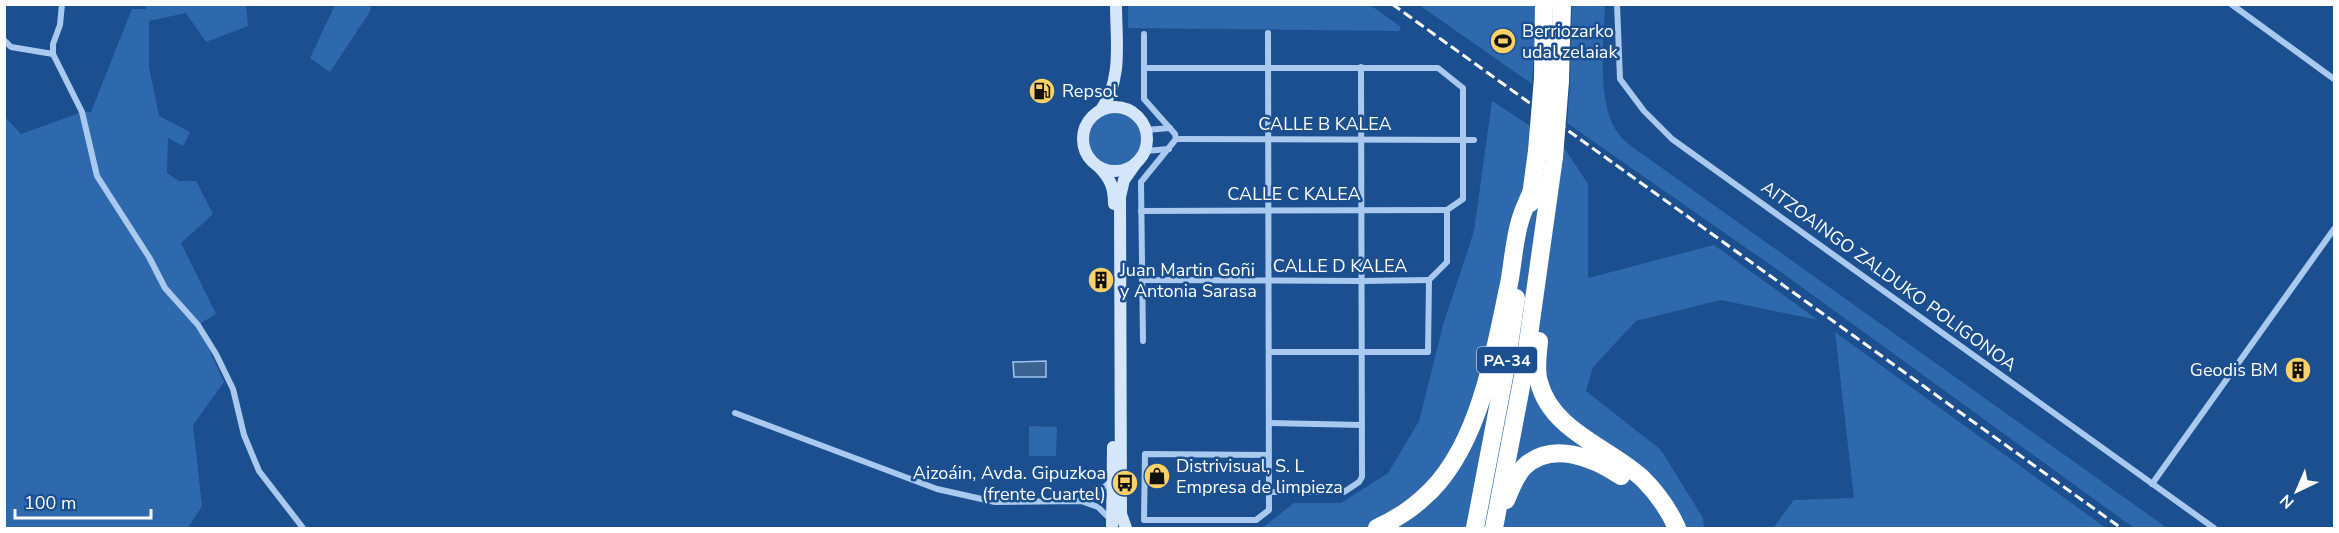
<svg xmlns="http://www.w3.org/2000/svg" width="2339" height="533" font-family="'Nunito Sans',sans-serif">
<style>
.green{fill:#2e69ad}
.water{fill:#3c6290;stroke:#9cc4f0;stroke-width:1.5}
.lines{fill:none;stroke-linecap:round;stroke-linejoin:round}
.street{stroke:#a9c9ee;stroke-width:6}
.secondary{stroke:#d6e6fa;stroke-width:12}
.highway{stroke:#fff;stroke-width:18}
.rail{stroke:#fff;stroke-width:3;stroke-dasharray:10 4.5;stroke-linecap:butt}
.highway-bridge{stroke:#fff;stroke-width:18}
.labels{text-anchor:middle;stroke-width:5;stroke-linejoin:round;paint-order:stroke}
.shield{fill:#1b4f8f;stroke:#bbcadd;stroke-width:1.5}
.shield-label{font-size:16px;font-weight:bold;fill:#fff}
.poi-label{font-size:18px;fill:#fff;stroke:#1b4f8f;text-anchor:start}
.street-label{font-size:18px;fill:#fff;stroke:#1b4f8f}
</style>
<rect width="100%" height="100%" fill="#1b4f8f"/>
<!-- green -->
<g class="green">
<polygon points="146,4 246,5 248,26 206,42 186,13 149,21 149,67 159,116 190,132 183,146 168,138 167,173 179,181 196,181 213,214 181,243 216,314 198,325 224,382 193,425 202,506 188,528 5,528 4,116 21,134 82,112 91,112 132,9 146,9"/>
<polygon points="335,5 372,5 369,13 330,72 310,58"/>
<polygon points="1128,5 1370,5 1401,27 1399,31 1128,28"/>
<polygon points="1419,5 1537,5 1532,84"/>
<path d="M1572 5H1605C1604 40 1596 103 1618 133 1621 138 1626 142 1631 146L2167 528H2134L1785 275 1567 123 1570 82Z"/>
<polygon points="1492,101 1565,149 1588,184 1588,278 1714,245 1818,320 1721,300 1636,321 1593,367 1586,391 1661,450 1703,518 1704,528 1262,528 1294,503 1341,503 1388,473 1419,421 1443,325 1474,231"/>
<circle cx="1115" cy="138" r="28"/>
<polygon points="1835,332 2106,528 1773,528 1794,500 1854,498"/>
<polygon points="1029,426 1057,427 1056,456 1029,456"/>
</g>
<!-- water -->
<polygon class="water" points="1046,361 1046,377 1014,377 1013,362"/>
<g class="lines">
<!-- street -->
<g class="street">
<polyline points="62,4 60,25 53,44 53,54 82,112 97,176 149,257 165,288 198,325 216,354 233,389 244,435 259,471 303,528"/>
<polyline points="1617,4 1620,79 1644,111 1672,139 2214,528"/>
<polyline points="2231,4 2334,79"/>
<polyline points="1268,33 1269,510 1256,520 1144,520 1145,454 1269,455"/>
<polyline points="4,40 11,47 53,54"/>
<polyline points="1144,68 1438,68 1463,88 1463,199 1447,210 1447,262 1429,280 1428,352 1269,352"/>
<polyline points="1146,130 1170,128"/>
<polyline points="1176,139 1474,140"/>
<polyline points="1145,151 1169,149"/>
<polyline points="1141,211 1447,210"/>
<polyline points="1142,280 1362,281 1429,280"/>
<polyline points="1143,341 1141,182 1176,139 1175,134 1144,99 1144,34"/>
<polyline points="735,413 937,489 995,502 1081,501 1098,507 1110,519"/>
<polyline points="1269,423 1362,425"/>
<polyline points="2152,484 2334,229"/>
<polyline points="1269,492 1344,492 1359,482 1362,477 1361,67"/>
<polyline points="1082,501 1095,495 1110,482"/>
</g>
<!-- secondary -->
<g class="secondary">
<circle cx="1115" cy="139" r="32"/>
<path d="M1101 110C1123 79 1116 41 1116 4"/>
<path d="M1100 168C1111 180 1114 188 1114 204"/>
<polyline points="1112,528 1113,447"/>
<polyline points="1126,528 1121,514 1120,197 1124,180 1136,163"/>
</g>
<!-- highway -->
<g class="highway">
<polyline points="1543,78 1544,4"/>
<polyline points="1560,81 1562,4"/>
<polyline points="1530,203 1537,151"/>
<path d="M1539 341C1538 354 1535 369 1539 382 1551 431 1610 448 1643 479 1657 493 1669 510 1677 528"/>
<path d="M1506 500C1511 489 1515 476 1524 467 1552 440 1594 458 1621 476"/>
<path d="M1377 528C1394 520 1409 511 1423 498 1479 450 1494 353 1509 284 1513 263 1514 241 1520 221 1523 210 1528 200 1532 191"/>
<polyline points="1475,528 1506,366 1516,298"/>
<polyline points="1494,528 1524,371 1554,157"/>
</g>
<!-- rail -->
<polyline class="rail" points="1392,4 2121,528"/>
<!-- highway-bridge -->
<g class="highway-bridge">
<polyline points="1537,151 1543,78"/>
<polyline points="1554,157 1560,81"/>
</g>
</g>
<!-- icons -->
<defs>
<symbol id="stadium-disc" viewBox="-11 -11 22 22"><circle r="9.5" fill="#ffd166" stroke="#1b4f8f"/><path d="M0-5a6.5 5 0 1 0 0 10a6.5 5 0 1 0 0-10ZM-3.5-1.8h7v3.6h-7Z" fill="#111"/></symbol>
<symbol id="fuel-disc" viewBox="-11 -11 22 22"><circle r="9.5" fill="#ffd166" stroke="#1b4f8f"/><path d="M-5.5-6h7V0h2V4h1.3V-2.5L3-4.5l.8-.8L6-3V5H2.5V1h-1V6h-7ZM-4.2-4.7v3.2H.2V-4.7Z" fill="#111"/></symbol>
<symbol id="building-disc" viewBox="-11 -11 22 22"><circle r="9.5" fill="#ffd166" stroke="#1b4f8f"/><path d="M-4-6H4V6H1V3H-1V6H-4ZM-2.5-4.3h1.7v1.8h-1.7ZM.8-4.3h1.7v1.8H.8ZM-2.5-1h1.7V.8h-1.7ZM.8-1h1.7V.8H.8Z" fill="#111"/></symbol>
<symbol id="shop-disc" viewBox="-11 -11 22 22"><circle r="9.5" fill="#ffd166" stroke="#1b4f8f"/><path d="M-5-2.5h2.3a2.7 3.5 0 0 1 5.4 0H5L5.5 6h-11ZM-1.5-2.5h3a1.5 2.3 0 0 0-3 0Z" fill="#111"/></symbol>
<symbol id="bus-disc" viewBox="-11 -11 22 22"><circle r="9.5" fill="#ffd166" stroke="#1b4f8f"/><path d="M-5-6H5V4H4V6H2V4H-2V6H-4V4H-5ZM-3.5-4V0h7V-4ZM-3.5 1.2v1.5H-2V1.2ZM2 1.2v1.5H3.5V1.2Z" fill="#111"/></symbol>
</defs>
<g fill-rule="evenodd">
<use href="#stadium-disc" x="1488" y="26" width="30" height="30"/>
<use href="#fuel-disc" x="1027" y="76" width="30" height="30"/>
<use href="#building-disc" x="1086" y="265" width="30" height="30"/>
<use href="#building-disc" x="2283" y="355" width="30" height="30"/>
<use href="#shop-disc" x="1142" y="461" width="30" height="30"/>
<use href="#bus-disc" x="1110" y="468" width="30" height="30"/>
</g>
<g class="labels">
<!-- shield labels -->
<rect class="shield" x="1477" y="347" width="60" height="26" rx="4.5"/>
<g class="shield-label">
<text x="1507" y="366">PA-34</text>
</g>
<!-- poi labels -->
<g class="poi-label">
<text x="1522" y="37">Berriozarko<tspan x="1522" dy="21">udal zelaiak</tspan></text>
<text x="1062" y="97">Repsol</text>
<text x="1120" y="276">Juan Martin Goñi<tspan x="1120" dy="21">y Antonia Sarasa</tspan></text>
<text x="2278" y="376" text-anchor="end">Geodis BM</text>
<text x="1176" y="472">Distrivisual, S. L<tspan x="1176" dy="21">Empresa de limpieza</tspan></text>
<text x="1106" y="479" text-anchor="end">Aizoáin, Avda. Gipuzkoa<tspan x="1106" dy="21">(frente Cuartel)</tspan></text>
</g>
<!-- street labels -->
<g class="street-label">
<text x="1325" y="130">CALLE B KALEA</text>
<text x="1294" y="200">CALLE C KALEA</text>
<text x="1340" y="272">CALLE D KALEA</text>
<text transform="translate(1889 276) rotate(36)" y="6">AITZOAINGO ZALDUKO POLIGONOA</text>
</g>
</g>
<!-- border -->
<rect width="2339" height="533" fill="none" stroke="#ffffff" stroke-width="12"/>
<!-- north arrow -->
<g transform="translate(2297 491) rotate(224)" stroke="#1b4f8f" stroke-width="4.5" paint-order="stroke">
<path d="M0-4.5L10 22L0 15L-10 22Z" fill="#ffffff"/>
<text y="-9" font-size="16" font-weight="bold" text-anchor="middle" fill="#ffffff">N</text>
</g>
<!-- scale -->
<path d="M15 509v9h136v-9" fill="none" stroke="#ffffff" stroke-width="3"/>
<text x="24" y="509" font-size="18" fill="#ffffff" stroke="#1b4f8f" stroke-width="4.5" paint-order="stroke">100 m</text>
</svg>
